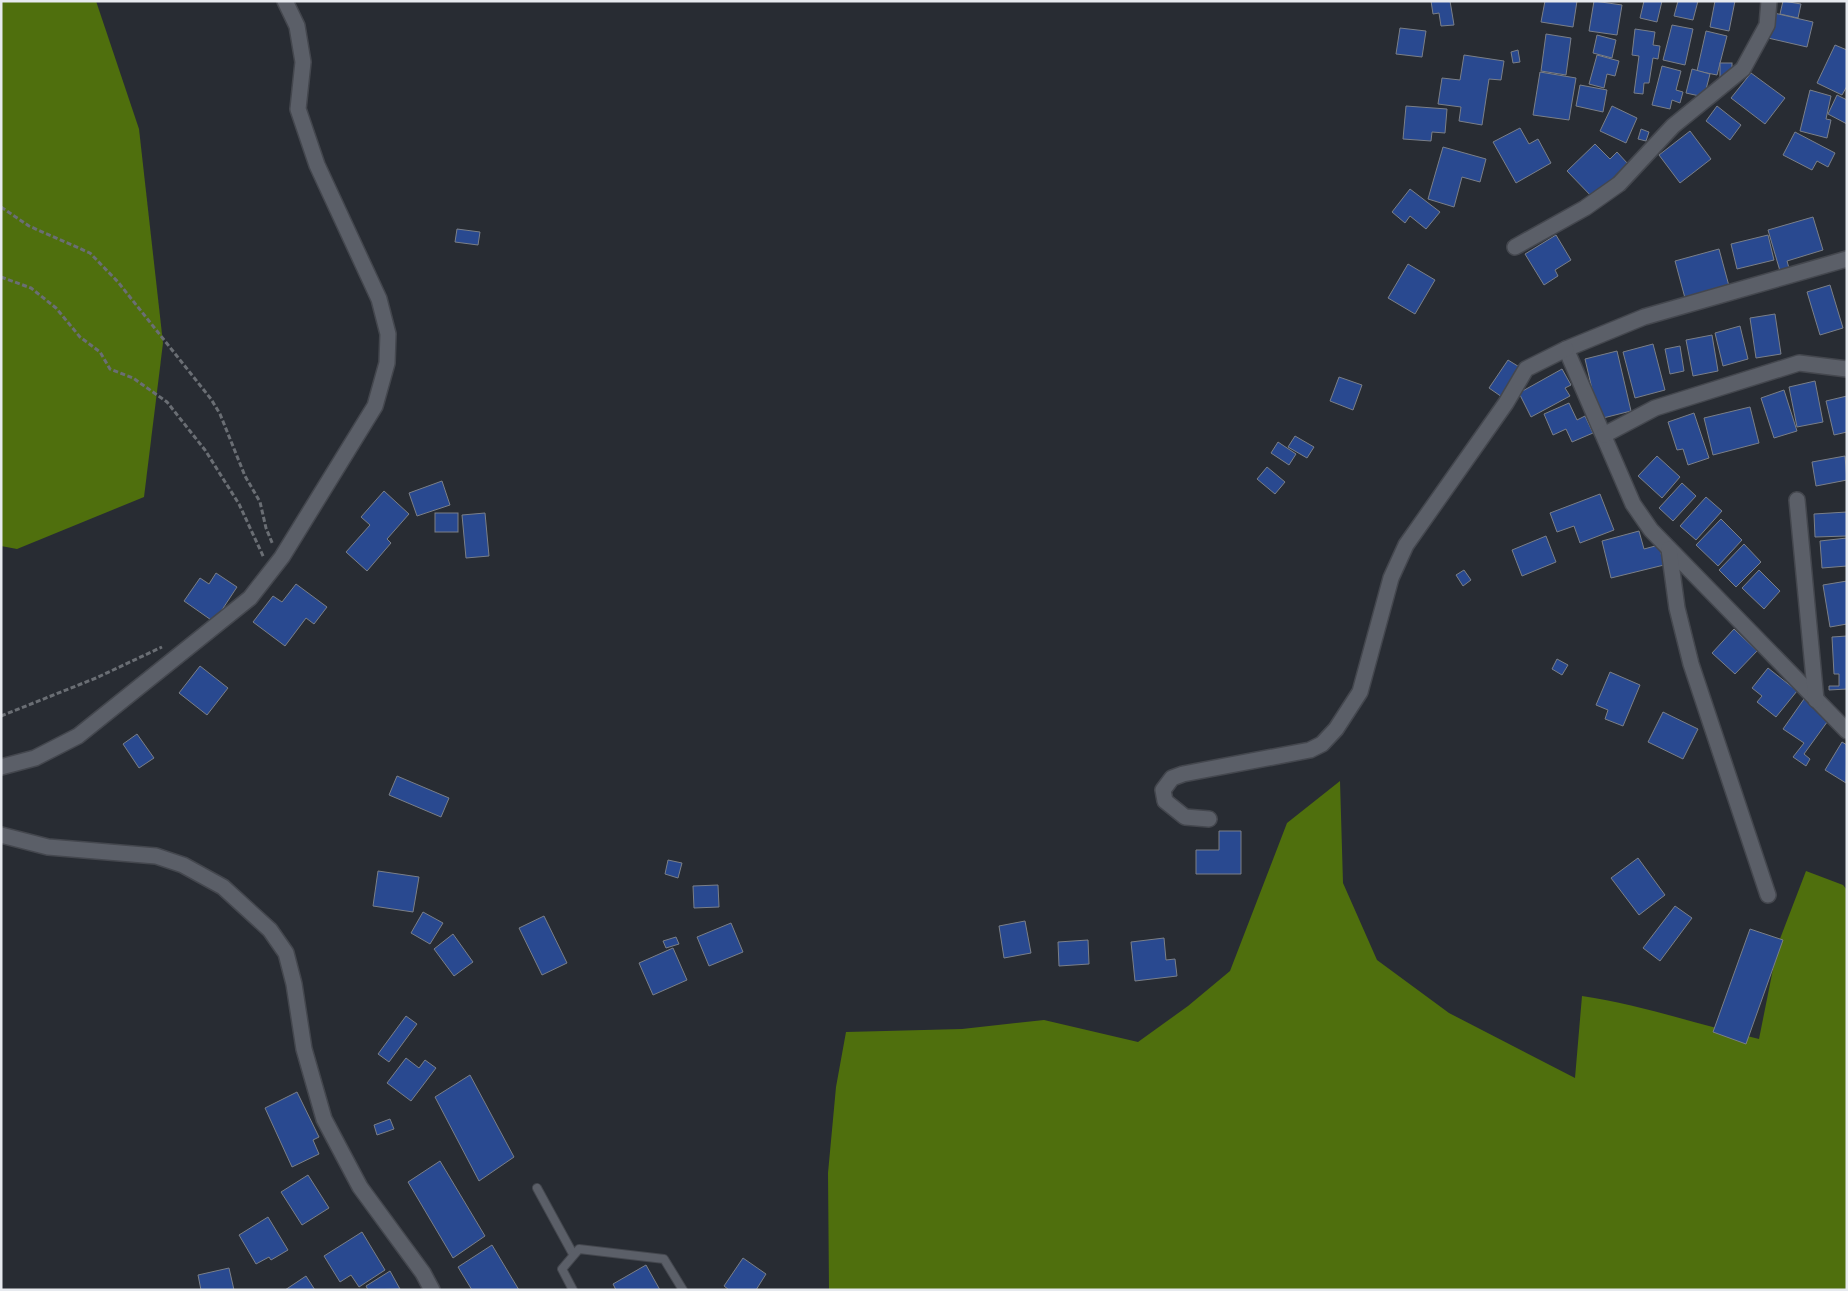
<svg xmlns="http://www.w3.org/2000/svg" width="1848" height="1291" font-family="'Work Sans',sans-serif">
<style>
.forest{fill:#4f6f0d}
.building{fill:#294990;stroke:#7a7f88}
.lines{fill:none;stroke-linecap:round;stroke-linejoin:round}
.service-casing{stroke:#44474e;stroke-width:10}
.minor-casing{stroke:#44474e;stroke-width:18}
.path{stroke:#6a6e74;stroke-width:3;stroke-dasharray:5 2.5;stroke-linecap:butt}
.service{stroke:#5b5f68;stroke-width:8}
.minor{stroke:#5b5f68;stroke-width:15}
</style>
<rect width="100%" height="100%" fill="#282c33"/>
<!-- forest -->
<g class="forest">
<polygon points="1,1 96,1 139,129 163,343 144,497 17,549 1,546"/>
<path d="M1340 781 1343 883 1377 960 1449 1013 1575 1078 1582 996C1642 1005 1700 1025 1759 1039L1778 944 1806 871 1843 885 1847 890V1290H829L828 1173 836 1087 846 1032 962 1029 1044 1020 1138 1042 1188 1006 1230 971 1287 823Z"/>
</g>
<!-- building -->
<g class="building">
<polygon points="1431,1 1450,1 1454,25 1441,26 1439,13 1433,14"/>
<polygon points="1545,1 1577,1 1573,27 1541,22"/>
<polygon points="1594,1 1622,5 1617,35 1589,31"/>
<polygon points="1644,1 1662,1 1657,22 1640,18"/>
<polygon points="1678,1 1698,1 1693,20 1674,16"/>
<polygon points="1715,1 1735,1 1729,31 1710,27"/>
<polygon points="1783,1 1801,4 1798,18 1780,14"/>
<polygon points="1774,13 1813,22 1807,47 1768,38"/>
<polygon points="1672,25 1693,29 1685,65 1663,60"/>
<polygon points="1400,28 1426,31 1422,57 1396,54"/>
<polygon points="1635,29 1655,32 1653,45 1660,46 1658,59 1653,58 1649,83 1644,83 1643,94 1634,93 1639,56 1632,55"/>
<polygon points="1706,31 1727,36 1717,75 1697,71"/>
<polygon points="1546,34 1571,38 1566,75 1541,71"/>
<polygon points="1597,35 1616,40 1612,58 1593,53"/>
<polygon points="1835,45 1847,50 1847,86 1842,95 1817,83"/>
<polygon points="1518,50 1520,62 1513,63 1511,52"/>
<polygon points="1464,55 1504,61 1501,80 1489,79 1482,125 1459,121 1461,107 1438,104 1442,78 1460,80"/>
<polygon points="1597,55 1619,61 1615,76 1607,74 1604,88 1589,84"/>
<rect x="1720" y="63" width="12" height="14"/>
<polygon points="1662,66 1681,71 1676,90 1683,92 1680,103 1672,100 1670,109 1652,105"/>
<polygon points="1692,69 1710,74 1704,97 1686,93"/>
<polygon points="1540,72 1576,78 1569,120 1533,115"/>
<polygon points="1751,73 1785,98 1765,124 1731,98"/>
<polygon points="1580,85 1607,90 1603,112 1576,106"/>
<polygon points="1810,90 1831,96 1826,119 1831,120 1827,138 1800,131"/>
<polygon points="1837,95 1847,100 1847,124 1828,114"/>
<polygon points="1406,106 1447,109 1445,133 1432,132 1431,141 1403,139"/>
<polygon points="1612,106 1637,118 1626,143 1600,131"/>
<polygon points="1717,106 1741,125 1730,140 1706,121"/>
<polygon points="1520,128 1529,144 1538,139 1551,163 1516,183 1493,142"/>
<polygon points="1641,129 1649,132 1646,141 1638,139"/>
<polygon points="1690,131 1711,159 1680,183 1659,155"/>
<polygon points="1795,132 1835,153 1828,167 1817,161 1812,170 1783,155"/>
<polygon points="1595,144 1610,159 1617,152 1628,164 1593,198 1567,171"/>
<polygon points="1443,147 1486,159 1480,182 1462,177 1454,207 1428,199"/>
<polygon points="1410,189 1440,212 1426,229 1410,216 1405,223 1392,212"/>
<polygon points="1813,217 1823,250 1787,261 1789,268 1780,271 1768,230"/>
<polygon points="457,229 480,232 478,245 455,242"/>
<polygon points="1556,235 1571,260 1555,270 1558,276 1544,285 1525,254"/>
<polygon points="1768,235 1774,260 1737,269 1731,244"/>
<polygon points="1719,249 1729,286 1685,298 1675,261"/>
<polygon points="1408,264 1435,280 1415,314 1388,298"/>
<polygon points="1830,285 1843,328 1820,335 1807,292"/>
<polygon points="1775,314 1781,354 1756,358 1750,318"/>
<polygon points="1740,326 1748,359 1723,366 1715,333"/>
<polygon points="1712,335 1718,371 1693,376 1686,340"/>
<polygon points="1653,344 1665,390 1635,398 1623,352"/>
<polygon points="1680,346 1684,371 1670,374 1665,349"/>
<polygon points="1617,351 1631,411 1599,419 1585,359"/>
<polygon points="1508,360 1521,368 1502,397 1489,388"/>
<polygon points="1562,369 1571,385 1565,388 1570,396 1531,417 1519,393"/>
<polygon points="1339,377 1362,385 1353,410 1330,401"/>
<polygon points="1815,381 1823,422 1797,427 1789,387"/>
<polygon points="1784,390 1797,431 1774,438 1761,398"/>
<polygon points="1847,396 1847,432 1834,435 1826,401"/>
<polygon points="1569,403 1577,420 1585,416 1593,433 1572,442 1566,429 1553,435 1544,414"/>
<polygon points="1750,407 1759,443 1713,455 1704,418"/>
<polygon points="1694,413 1709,458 1688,465 1683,449 1677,450 1668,422"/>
<polygon points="1295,436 1314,447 1307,458 1288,447"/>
<polygon points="1278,442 1296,454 1289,465 1271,453"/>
<polygon points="1657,456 1680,477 1662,498 1638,476"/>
<polygon points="1845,456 1847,480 1816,486 1812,462"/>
<polygon points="1267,467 1285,482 1275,494 1257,479"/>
<polygon points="442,481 450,505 417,516 409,493"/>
<polygon points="1682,483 1696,496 1673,521 1659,508"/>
<polygon points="384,491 409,514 387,539 391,543 367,571 346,552 370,525 361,517"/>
<polygon points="1600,494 1614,530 1580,543 1574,526 1557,532 1550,513"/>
<polygon points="1706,497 1722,511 1696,540 1680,526"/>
<polygon points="1847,512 1847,536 1815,537 1814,514"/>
<rect x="435" y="513" width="23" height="19"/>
<polygon points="485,513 489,556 466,558 462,515"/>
<polygon points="1721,519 1742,540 1718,566 1696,545"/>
<polygon points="1639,531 1644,549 1659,545 1664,565 1611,578 1602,541"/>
<polygon points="1546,536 1556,562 1522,576 1512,550"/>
<polygon points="1847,538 1847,566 1822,568 1820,541"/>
<polygon points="1744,544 1761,562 1736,587 1719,570"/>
<polygon points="1464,570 1471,580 1463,586 1456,575"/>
<polygon points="1759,570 1780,591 1764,609 1742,588"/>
<polygon points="216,573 237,587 214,622 184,601 200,578 209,584"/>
<polygon points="1847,581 1847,624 1830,627 1823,585"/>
<polygon points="296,584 327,607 314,624 306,618 285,646 253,622 273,596 282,602"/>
<polygon points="1734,629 1757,651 1735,674 1712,653"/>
<polygon points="1847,636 1847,689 1829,690 1829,686 1839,686 1839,674 1834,674 1832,637"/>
<polygon points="1557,659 1568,665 1562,675 1552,669"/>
<polygon points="200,666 228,688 207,715 179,693"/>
<polygon points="1768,668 1797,691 1776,717 1757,702 1762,696 1752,688"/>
<polygon points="1610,672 1640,685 1623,726 1605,719 1608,710 1596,705"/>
<polygon points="1804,699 1830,718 1804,754 1810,759 1806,766 1793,757 1804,743 1783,729"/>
<polygon points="1663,712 1698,729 1683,759 1648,742"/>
<polygon points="137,734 154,758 139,768 123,744"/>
<polygon points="1842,742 1847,745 1846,783 1825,770"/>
<polygon points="397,776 449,798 441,817 389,795"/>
<polygon points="1219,831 1241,831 1241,874 1196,874 1196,850 1219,850"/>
<polygon points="1638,858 1665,895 1639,915 1611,878"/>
<polygon points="668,860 682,863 678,878 665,874"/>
<polygon points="378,871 419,877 413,912 373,906"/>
<polygon points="718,885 719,907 694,908 693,886"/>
<polygon points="1675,906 1692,918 1660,961 1643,948"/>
<polygon points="423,912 443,923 430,944 411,933"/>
<polygon points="544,916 567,963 542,975 519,928"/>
<polygon points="1025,921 1031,953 1004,958 999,926"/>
<polygon points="731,923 743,952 709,966 697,937"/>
<polygon points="1750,929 1783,940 1746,1044 1713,1032"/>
<polygon points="453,934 473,962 454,976 434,949"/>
<polygon points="676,937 679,944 666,948 663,941"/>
<polygon points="1164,938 1166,960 1175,959 1177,976 1135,981 1131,942"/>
<polygon points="1088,940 1089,964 1059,966 1058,942"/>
<polygon points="673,948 687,980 653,995 639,963"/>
<polygon points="406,1016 417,1024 389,1062 378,1054"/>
<polygon points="406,1058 419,1068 425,1060 436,1068 411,1101 387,1083"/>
<polygon points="470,1075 514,1157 479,1181 435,1097"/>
<polygon points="297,1092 319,1137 313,1140 319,1154 292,1167 265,1108"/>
<polygon points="390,1119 394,1129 377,1135 374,1125"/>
<polygon points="440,1161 485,1236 453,1258 408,1182"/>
<polygon points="308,1175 329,1208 302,1225 281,1192"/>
<polygon points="268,1217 288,1250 271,1260 269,1257 256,1264 239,1235"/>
<polygon points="362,1232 385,1270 359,1287 351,1275 340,1282 324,1256"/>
<polygon points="492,1245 519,1290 472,1290 458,1267"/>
<polygon points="743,1258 766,1274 756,1290 729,1290 724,1286"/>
<polygon points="646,1265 660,1290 616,1290 613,1284"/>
<polygon points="229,1268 234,1290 201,1290 198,1275"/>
<polygon points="390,1271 400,1289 368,1290 366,1286"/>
<polygon points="306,1276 315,1290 285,1290"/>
</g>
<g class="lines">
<defs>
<g id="service">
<polyline points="537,1188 573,1254"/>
<polyline points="573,1290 562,1269 579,1249 664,1259 683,1290"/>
</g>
<g id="minor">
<polyline points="1515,247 1585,208 1619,184 1673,126 1743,69 1767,25 1769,1"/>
<polyline points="1847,259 1644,317 1566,349 1633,504 1651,530 1847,731"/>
<polyline points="1604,435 1655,408 1799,363 1847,369"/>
<polyline points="1797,500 1816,700"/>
<polyline points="1669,549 1677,608 1691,664 1768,895"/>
<polyline points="1,767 35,758 78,736 250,598 282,557 375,406 387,363 388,334 379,299 317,165 298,109 303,62 297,26 285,1"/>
<polyline points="1209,819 1185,817 1165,801 1163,790 1172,778 1183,774 1310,750 1322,744 1336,729 1360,692 1391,578 1406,545 1506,403 1526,369 1566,349"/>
<polyline points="1,835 48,847 156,856 183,865 223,887 270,930 286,953 294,984 304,1049 324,1119 360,1187 423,1273 432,1290"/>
</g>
</defs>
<!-- service casing -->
<use href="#service" class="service-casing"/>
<!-- minor casing -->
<use href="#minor" class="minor-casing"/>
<!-- path -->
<g class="path">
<polyline points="1,207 29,226 90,253 118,282 211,399 220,414 245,476 260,502 266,528 273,545"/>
<polyline points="1,277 31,288 56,308 80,337 100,352 110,369 133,378 167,402 205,450 239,504 264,558"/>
<polyline points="1,716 96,678 162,647"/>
</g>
<!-- service -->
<use href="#service" class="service"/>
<!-- minor -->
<use href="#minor" class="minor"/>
</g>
<!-- border -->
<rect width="1848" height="1291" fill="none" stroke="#e7eaef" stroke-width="5"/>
</svg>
